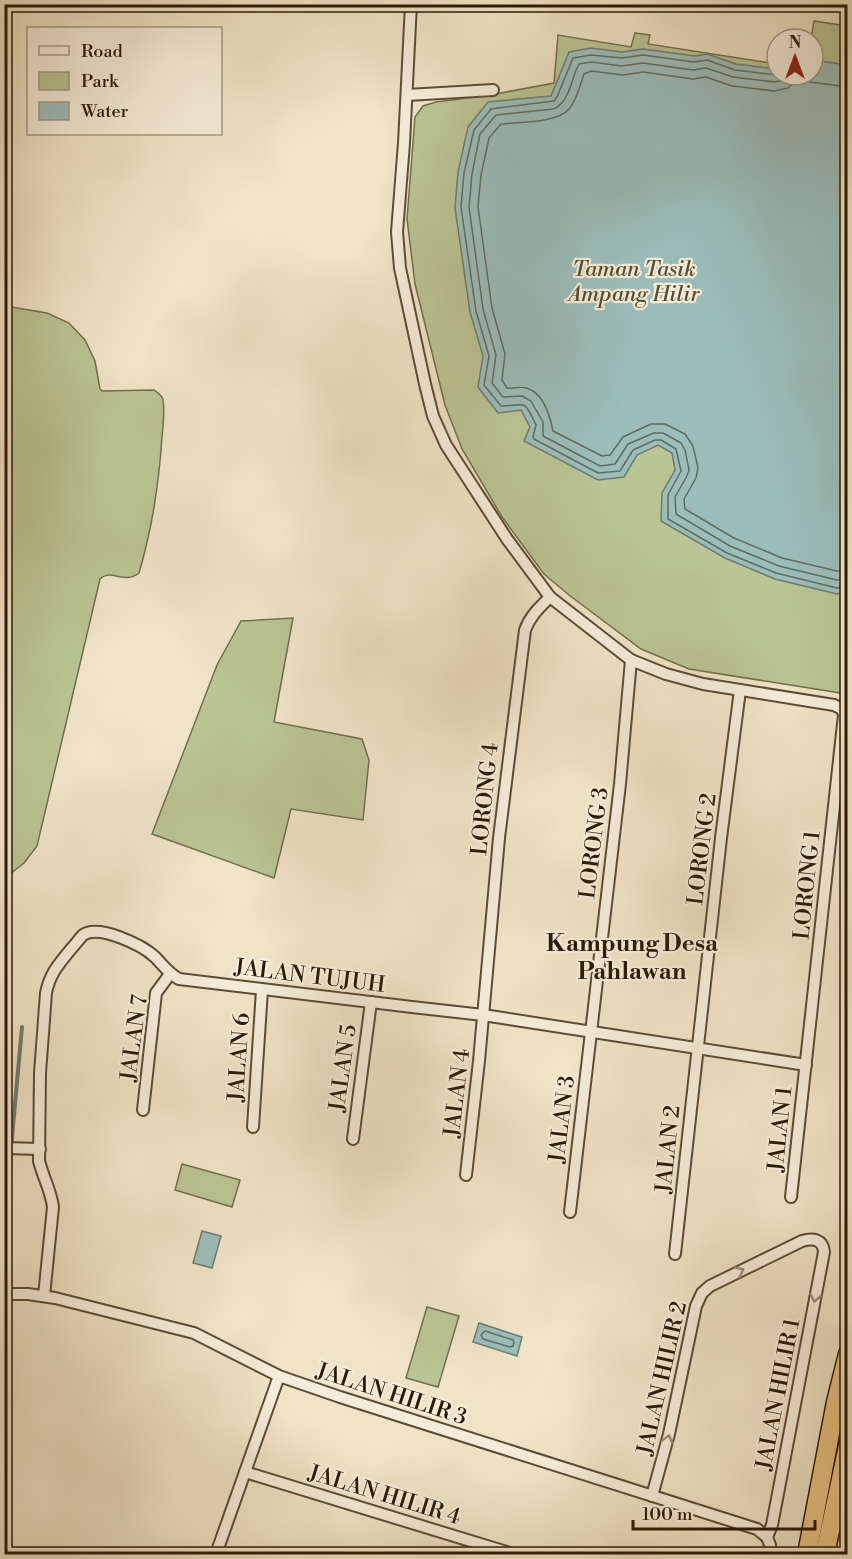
<svg xmlns="http://www.w3.org/2000/svg" width="852" height="1559" font-family="'Libre Bodoni',serif">
<style>
.green{fill:#bac494;stroke:#726f4c;stroke-width:1.5}
.water{fill:#9bbebb;stroke:#6e7c72;stroke-width:1.5}
.lines{fill:none;stroke-linecap:round;stroke-linejoin:round}
.shore{stroke:#636c60;stroke-width:1.5}
.stream{stroke:#6e7c72;stroke-width:4}
.minor-casing{stroke:#5c4c35;stroke-width:14}
.trunk-casing{stroke:#2b1a05;stroke-width:21}
.minor{stroke:#f5edda;stroke-width:10}
.trunk{stroke:#e8c283;stroke-width:18}
.oneway{stroke:#9a8e7a}
.labels{text-anchor:middle;stroke-width:4.5;stroke-linejoin:round;paint-order:stroke}
.park-label{font-size:22px;font-style:italic;fill:#564d30;stroke:#f5edda}
.street-label{font-size:22px;fill:#2b1a05;stroke:#f5edda}
.neighbourhood-label{font-size:24px;font-weight:bold;fill:#2b1a05;stroke:#f5edda}
</style>
<rect width="100%" height="100%" fill="#efe4c6"/>
<filter id="stains"><feTurbulence type="fractalNoise" baseFrequency=".00333" numOctaves="4"/><feColorMatrix values="0 0 0 0 .2 0 0 0 0 .09 0 0 0 0 .02 0 0 0 .5 -.17"/></filter>
<radialGradient id="worn" r=".72"><stop offset=".6" stop-color="#630" stop-opacity="0"/><stop offset="1" stop-color="#630" stop-opacity=".3"/></radialGradient>
<!-- green -->
<g class="green">
<polygon points="814,21 847,26 847,694 689,669 641,649 569,595 544,574 502,517 462,449 445,405 415,284 407,219 415,117 423,106 436,102 490,95 554,83 558,35 631,47 635,33 650,35 648,44 777,64 777,75 813,75 813,39 811,39"/>
<path d="M5 306 47 313 69 323 85 340 95 361 100 389 102 391 154 390C158 393 162 395 163 400 165 411 163 426 162 437 159 483 152 529 139 573 124 585 111 568 100 579L37 846 24 863 5 878Z"/>
<polygon points="293,618 274,722 362,739 369,760 363,820 291,809 274,878 152,834 217,665 241,621"/>
<polygon points="182,1164 240,1180 232,1207 175,1190"/>
<polygon points="427,1307 459,1316 438,1387 406,1378"/>
</g>
<!-- water -->
<g class="water">
<polygon points="591,48 622,52 643,49 695,56 707,54 736,64 777,69 777,75 813,75 814,60 847,65 847,592 837,594 775,579 725,558 661,521 662,493 675,470 672,453 658,445 637,455 624,477 598,480 524,441 530,427 521,410 498,413 478,387 483,356 470,312 455,208 458,172 468,127 488,102 551,96 569,52"/>
<polygon points="202,1231 221,1236 212,1268 193,1263"/>
<polygon points="479,1323 522,1337 517,1356 473,1342"/>
</g>
<g class="lines">
<!-- shore -->
<g class="shore">
<path d="M777 75 735 70 707 60 694 62 643 55 622 58 591 55 573 58 557 97 554 101 491 109 474 130 464 173 461 207 476 311 489 356 484 385 501 406C527 405 524 399 536 425L533 437 534 439 598 473 620 471 633 450 655 440H661L676 449 681 471 668 495V519L727 553 776 573 837 588 848 586"/>
<path d="M788 75 783 80 775 82 733 77 706 68 693 70 643 63 622 66 591 62 579 64C571 78 570 103 553 109L496 115 480 134 472 174 469 207 483 309 496 355 492 383 503 397 522 396 531 401 543 422V436L600 466 615 464 628 444 654 433H663L681 443 685 450 689 470 687 476 675 497 676 514 730 546 779 566 837 580 848 579"/>
<path d="M848 87 810 82 799 78 788 88 774 91 732 86 706 77 693 79 643 72 623 75 591 71 584 74C580 85 577 100 569 109 558 123 518 122 501 124L489 138 481 175 478 207 492 308 505 354 502 380 507 388C513 389 520 386 526 388 543 392 550 416 553 431L602 456 610 455 623 437 651 424H665L685 434 693 446 698 468 696 478 684 499 685 509 734 538 782 558 837 571 848 570"/>
<polygon points="485,1331 513,1340 514,1342 513,1346 510,1347 483,1339 481,1335"/>
</g>
<!-- stream -->
<polyline class="stream" points="4,1253 13,1126 22,1027"/>
<defs>
<g id="minor">
<polyline points="411,4 404,143 397,232 400,268 425,384 433,416 446,445 507,539 550,597 631,660 666,674 703,684 834,705 842,709 844,715 791,1197"/>
<polyline points="407,95 493,90"/>
<polyline points="143,1110 156,993 170,974"/>
<polyline points="253,1127 262,990"/>
<polyline points="353,1139 371,1002"/>
<polyline points="4,1148 40,1149"/>
<path d="M466 1175 479 1061 499 838 525 630C530 616 539 608 550 597"/>
<polyline points="570,1212 620,784 631,660"/>
<polyline points="675,1254 721,838 740,690"/>
<polyline points="4,1294 28,1294 55,1298 194,1333 279,1376 340,1397 757,1529 767,1537"/>
<path d="M44 1296 53 1207C51 1191 43 1177 39 1161L40 1073 46 993C50 973 59 964 71 949 75 945 79 939 83 935 99 924 142 945 155 957 163 965 168 973 179 979L412 1007 483 1015 806 1065"/>
<polyline points="245,1472 513,1554"/>
<path d="M652 1496 669 1434 696 1306 702 1293 710 1286 802 1241C813 1238 823 1239 824 1252L772 1525 767 1537 770 1545V1554"/>
<polyline points="216,1554 279,1376"/>
</g>
<g id="trunk">
<polyline points="807,1554 836,1402 848,1354"/>
<polyline points="825,1554 848,1446"/>
</g>
</defs>
<!-- minor casing -->
<use href="#minor" class="minor-casing"/>
<!-- trunk casing -->
<use href="#trunk" class="trunk-casing"/>
<!-- minor -->
<use href="#minor" class="minor"/>
<!-- trunk -->
<use href="#trunk" class="trunk"/>
</g>
<!-- one-way arrows -->
<defs><path id="oneway-chevron" d="M-2-3.5L2.5 0L-2 3.5" fill="none" stroke-width="1.6" stroke-linecap="round" stroke-linejoin="round" transform="scale(1.5)"/></defs>
<g class="oneway">
<use href="#oneway-chevron" transform="translate(740 1271) rotate(-27)"/>
<use href="#oneway-chevron" transform="translate(815 1298) rotate(101)"/>
<use href="#oneway-chevron" transform="translate(668 1439) rotate(-76)"/>
</g>
<g class="labels">
<!-- park labels -->
<g class="park-label">
<text x="634" y="276">Taman Tasik<tspan x="634" dy="25">Ampang Hilir</tspan></text>
</g>
<!-- street labels -->
<g class="street-label">
<text transform="translate(484 799) rotate(-84)" y="8">LORONG 4</text>
<text transform="translate(593 843) rotate(-83)" y="8">LORONG 3</text>
<text transform="translate(701 849) rotate(-83)" y="8">LORONG 2</text>
<text transform="translate(806 885) rotate(-84)" y="8">LORONG 1</text>
<text transform="translate(310 975) rotate(7)" y="8">JALAN TUJUH</text>
<text transform="translate(133 1038) rotate(-82)" y="8">JALAN 7</text>
<text transform="translate(238 1057) rotate(-86)" y="8">JALAN 6</text>
<text transform="translate(342 1068) rotate(-82)" y="8">JALAN 5</text>
<text transform="translate(456 1093) rotate(-83)" y="8">JALAN 4</text>
<text transform="translate(561 1119) rotate(-83)" y="8">JALAN 3</text>
<text transform="translate(779 1129) rotate(-84)" y="8">JALAN 1</text>
<text transform="translate(667 1149) rotate(-84)" y="8">JALAN 2</text>
<text transform="translate(661 1378) rotate(-77)" y="8">JALAN HILIR 2</text>
<text transform="translate(392 1393) rotate(18)" y="8">JALAN HILIR 3</text>
<text transform="translate(777 1394) rotate(-79)" y="8">JALAN HILIR 1</text>
<text transform="translate(385 1494) rotate(17)" y="8">JALAN HILIR 4</text>
</g>
<!-- neighbourhood labels -->
<g class="neighbourhood-label">
<text x="632" y="951">Kampung Desa<tspan x="632" dy="28">Pahlawan</tspan></text>
</g>
</g>
<!-- margin -->
<rect width="852" height="1559" fill="none" stroke="#efe4c6" stroke-width="24"/>
<rect x="6" y="6" width="840" height="1547" fill="none" stroke="#2b1a05" stroke-width="3"/>
<rect x="12" y="12" width="828" height="1535" fill="none" stroke="#2b1a05" stroke-width="1.5"/>
<!-- legend -->
<rect x="27" y="27" width="195" height="108" fill="#f5edda" stroke="#a49985" stroke-width="1.5"/>
<rect x="39" y="46" width="30" height="9" fill="#f5edda" stroke="#a49985" stroke-width="1.5"/>
<text x="81" y="57" font-size="18" fill="#2b1a05">Road</text>
<rect x="39" y="72" width="30" height="18" fill="#bac494" stroke="#a49985" stroke-width="1.5"/>
<text x="81" y="87" font-size="18" fill="#2b1a05">Park</text>
<rect x="39" y="102" width="30" height="18" fill="#9bbebb" stroke="#a49985" stroke-width="1.5"/>
<text x="81" y="117" font-size="18" fill="#2b1a05">Water</text>
<!-- north arrow -->
<g transform="translate(795 57)"><circle r="28" fill="#f5edda" stroke="#a49985" stroke-width="1.5"/>
<path d="M0-4.5L10 22L0 15L-10 22Z" fill="#8f2418"/>
<text y="-9" font-size="16" font-weight="bold" text-anchor="middle" fill="#2b1a05">N</text>
</g>
<!-- scale -->
<path d="M633 1520v9h182v-9" fill="none" stroke="#2b1a05" stroke-width="3"/>
<text x="642" y="1520" font-size="18" fill="#2b1a05" stroke="#f5edda" stroke-width="4.5" paint-order="stroke">100 m</text>
<rect width="100%" height="100%" filter="url(#stains)"/>
<rect width="100%" height="100%" fill="url(#worn)"/>
</svg>
